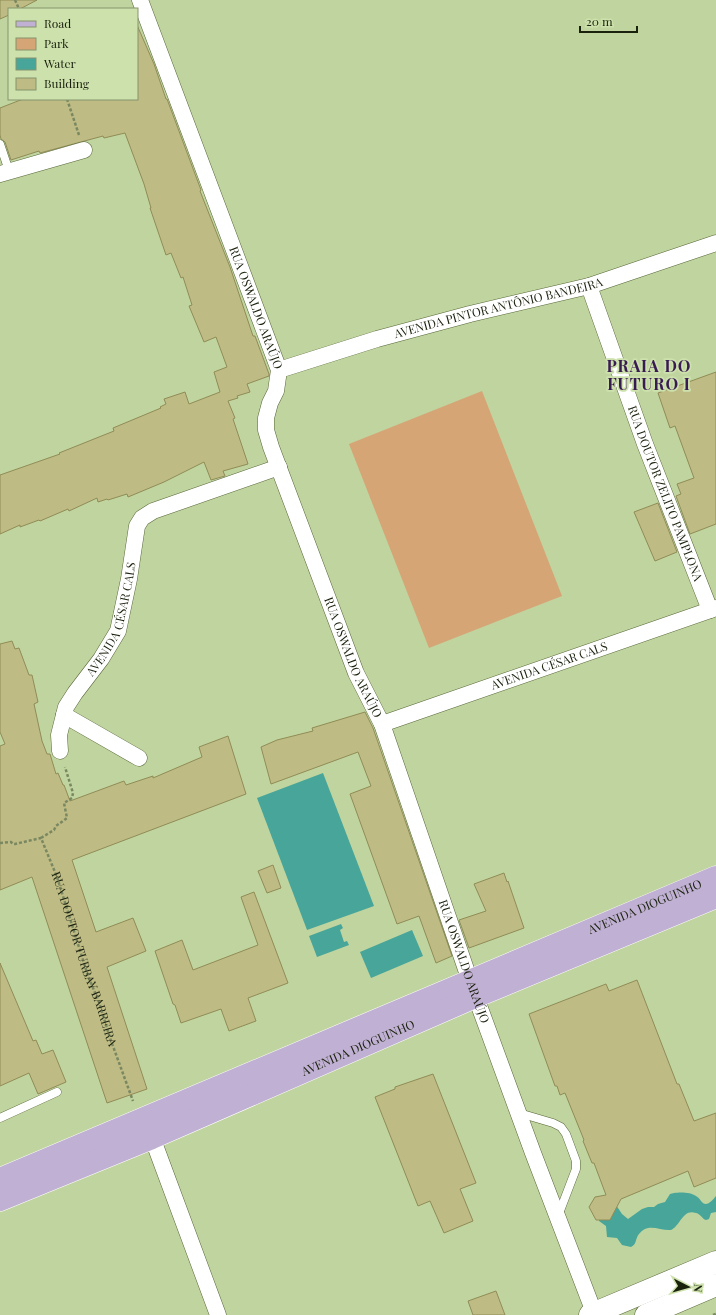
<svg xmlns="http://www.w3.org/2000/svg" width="716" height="1315" font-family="'Playfair Display',serif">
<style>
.green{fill:#d5a576}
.water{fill:#47a59a}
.building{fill:#bebb84;stroke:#908c56}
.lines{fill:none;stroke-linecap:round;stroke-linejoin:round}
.service-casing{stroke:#566737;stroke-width:9}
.minor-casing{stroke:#566737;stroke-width:17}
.secondary-casing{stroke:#566737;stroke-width:23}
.primary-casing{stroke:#fff;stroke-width:23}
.path{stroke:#7a8861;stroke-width:2.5;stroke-dasharray:3 2;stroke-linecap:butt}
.service{stroke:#fff;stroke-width:8}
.minor{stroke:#fff;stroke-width:16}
.secondary{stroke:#fff;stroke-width:22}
.primary{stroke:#c0b0d3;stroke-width:22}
.labels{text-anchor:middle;stroke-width:3.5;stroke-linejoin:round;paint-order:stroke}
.street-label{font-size:12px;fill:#1a210d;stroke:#cde1ac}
.district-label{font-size:16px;font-weight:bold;letter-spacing:1px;fill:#391b54;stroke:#cde1ac}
</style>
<rect width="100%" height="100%" fill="#c0d49f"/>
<!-- green -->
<polygon class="green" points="482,391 562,596 429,648 349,444"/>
<!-- water -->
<g class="water">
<polygon points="323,773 374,906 307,930 257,798"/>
<polygon points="341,924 343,928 340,930 344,942 347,941 349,945 317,957 309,936"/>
<polygon points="412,930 423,956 371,978 360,952"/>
<path d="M674 1193C680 1192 691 1192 696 1196 699 1198 699 1198 701 1201 706 1208 712 1201 716 1196V1212L711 1213 709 1219 706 1220C702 1219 701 1214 696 1213 683 1208 680 1226 671 1230 660 1231 648 1222 639 1234 635 1239 637 1244 631 1247L622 1245 617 1238 607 1237 606 1226 599 1221V1219L616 1205 622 1214 628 1219 642 1209 648 1207H654L658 1204 665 1202 670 1194Z"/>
</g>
<!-- building -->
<g class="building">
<polygon points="0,0 37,0 20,9 9,9 9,15 0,19"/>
<polygon points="137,25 154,64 166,99 167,99 201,190 200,191 230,267 253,336 255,336 269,374 269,376 247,384 250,392 237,396 238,398 228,401 235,418 233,419 248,464 223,471 225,476 211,480 204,462 164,482 128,497 127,494 108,500 107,499 98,502 97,498 69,511 68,509 40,521 39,520 20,527 20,525 0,534 0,475 60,454 59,453 114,431 113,428 161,408 160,407 166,404 164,399 185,392 189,404 220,392 214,372 227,367 216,337 204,342 189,306 192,305 183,277 181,278 171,253 166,255 150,208 151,208 144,184 125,133 104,138 103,136 40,153 39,151 11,160 5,142 1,139 0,135 0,108 23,99 137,99"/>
<polygon points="716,372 716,524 690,534 676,496 681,494 677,484 694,478 675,426 670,428 658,393"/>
<polygon points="658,503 677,552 655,561 634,512"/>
<polygon points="12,641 15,649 19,648 29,675 32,675 38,702 34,704 42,741 47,754 50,754 56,774 58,773 63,785 64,785 70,801 124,781 126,785 153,776 153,778 202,757 199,747 228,736 246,794 72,860 96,932 133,918 146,951 107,967 147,1089 107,1103 32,877 0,890 0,746 5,744 0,732 0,644"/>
<polygon points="365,712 373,728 452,956 436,963 419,916 397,924 350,794 371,786 358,752 271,784 261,747 277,740 313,731 312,728"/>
<polygon points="273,865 281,888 267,893 258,871"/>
<polygon points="504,873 507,882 508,881 524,928 469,948 459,920 486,911 474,884"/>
<polygon points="254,892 288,983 248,998 256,1021 229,1031 221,1009 181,1023 175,1005 173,1004 155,951 182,940 193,970 258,945 241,897"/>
<polygon points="0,963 33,1041 36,1040 42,1054 53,1050 66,1082 38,1094 29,1073 0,1086"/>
<polygon points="637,980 677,1084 679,1084 694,1121 716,1113 716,1178 694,1187 688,1171 621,1199 610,1220 596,1220 589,1207 595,1197 606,1195 594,1163 592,1163 583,1141 584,1140 565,1093 560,1095 557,1086 555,1086 529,1014 606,984 609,991"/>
<polygon points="433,1074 476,1183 460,1189 473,1221 444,1233 430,1201 418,1206 375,1097 395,1089 395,1087"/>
<polygon points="496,1291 505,1315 473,1315 468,1301"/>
</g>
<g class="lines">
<defs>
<g id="service">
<polyline points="0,144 9,171"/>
<polyline points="519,1113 553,1123 561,1127 566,1134 576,1161 576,1169 558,1216"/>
<polyline points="0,1118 57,1092"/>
</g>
<g id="minor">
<path id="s2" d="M140 0 279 370 276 391 270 403 266 418V430L271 447 356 673 382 724 470 981 533 1153 595 1315"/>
<polyline points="0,174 84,150"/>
<path id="s3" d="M589 286 645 444 710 610"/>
<path id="s4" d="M279 370 377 339 470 314 589 286 716 243"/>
<polyline points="64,715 139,758"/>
<path id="s5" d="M382 724 716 608"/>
<path id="s6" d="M60 751 59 735 66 707 75 693 101 659 118 631 129 579 137 526 142 518 153 511 279 467"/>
<polyline points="149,1129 218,1315"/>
</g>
<g id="secondary">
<polyline points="590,1315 716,1262"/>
<polyline points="646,1315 716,1285"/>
</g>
<g id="primary">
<path id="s7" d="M0 1179 716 877"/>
<path id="s8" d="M0 1200 152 1138 475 997 716 897"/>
</g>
</defs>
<!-- service casing -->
<use href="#service" class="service-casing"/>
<!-- minor casing -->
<use href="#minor" class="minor-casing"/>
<!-- secondary casing -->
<use href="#secondary" class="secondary-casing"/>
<!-- primary casing -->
<use href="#primary" class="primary-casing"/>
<!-- path -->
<g class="path">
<polyline points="15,0 19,9"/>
<polyline points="67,99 79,135"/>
<polyline points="41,838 54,830 56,826 67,818 64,803 72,798 73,793 65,767"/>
<path id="s1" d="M0 843 11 842 13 844H15L41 838 57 877 88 976 99 1002 110 1038 133 1101"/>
<polyline points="713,1315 716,1314"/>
</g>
<!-- service -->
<use href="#service" class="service"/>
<!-- minor -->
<use href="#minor" class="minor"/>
<!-- secondary -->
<use href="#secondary" class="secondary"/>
<!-- primary -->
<use href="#primary" class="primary"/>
</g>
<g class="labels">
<!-- street labels -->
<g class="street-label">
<text dy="4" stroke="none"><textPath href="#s2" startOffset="329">RUA OSWALDO ARAÚJO</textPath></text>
<text dy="4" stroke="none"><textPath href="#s4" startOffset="228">AVENIDA PINTOR ANTÔNIO BANDEIRA</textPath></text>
<text dy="4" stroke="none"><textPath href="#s3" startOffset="221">RUA DOUTOR ZELITO PAMPLONA</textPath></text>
<text dy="4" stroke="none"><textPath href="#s6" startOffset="146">AVENIDA CÉSAR CALS</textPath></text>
<text dy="4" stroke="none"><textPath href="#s2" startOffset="701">RUA OSWALDO ARAÚJO</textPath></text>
<text dy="4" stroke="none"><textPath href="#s5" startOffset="177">AVENIDA CÉSAR CALS</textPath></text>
<text dy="4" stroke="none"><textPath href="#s7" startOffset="700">AVENIDA DIOGUINHO</textPath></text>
<text dy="4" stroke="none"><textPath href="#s1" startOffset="171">RUA DOUTOR TURBAY BARREIRA</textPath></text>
<text dy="4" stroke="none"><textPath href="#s2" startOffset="1025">RUA OSWALDO ARAÚJO</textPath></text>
<text dy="4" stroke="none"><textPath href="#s8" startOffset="389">AVENIDA DIOGUINHO</textPath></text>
</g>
<!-- district labels -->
<g class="district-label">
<text x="649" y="372">PRAIA DO<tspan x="649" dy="18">FUTURO I</tspan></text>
</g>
</g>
<!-- legend -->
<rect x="8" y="8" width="130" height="92" fill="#cde1ac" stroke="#85946c"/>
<rect x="16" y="21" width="20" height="6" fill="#c0b0d3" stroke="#85946c"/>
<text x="44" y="28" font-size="12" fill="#1a210d">Road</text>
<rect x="16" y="38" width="20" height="12" fill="#d5a576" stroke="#85946c"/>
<text x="44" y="48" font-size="12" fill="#1a210d">Park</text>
<rect x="16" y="58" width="20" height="12" fill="#47a59a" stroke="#85946c"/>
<text x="44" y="68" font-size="12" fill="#1a210d">Water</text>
<rect x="16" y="78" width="20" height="12" fill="#bebb84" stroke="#85946c"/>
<text x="44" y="88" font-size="12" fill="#1a210d">Building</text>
<!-- north arrow -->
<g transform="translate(688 1287) rotate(96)" stroke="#cde1ac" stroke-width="3" paint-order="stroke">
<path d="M0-3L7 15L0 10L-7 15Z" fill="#1a210d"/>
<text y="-6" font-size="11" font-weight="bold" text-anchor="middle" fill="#1a210d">N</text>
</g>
<!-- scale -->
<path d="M580 26v6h57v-6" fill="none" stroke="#1a210d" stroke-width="2"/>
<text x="586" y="26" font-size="12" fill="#1a210d" stroke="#cde1ac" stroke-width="3" paint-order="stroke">20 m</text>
</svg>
